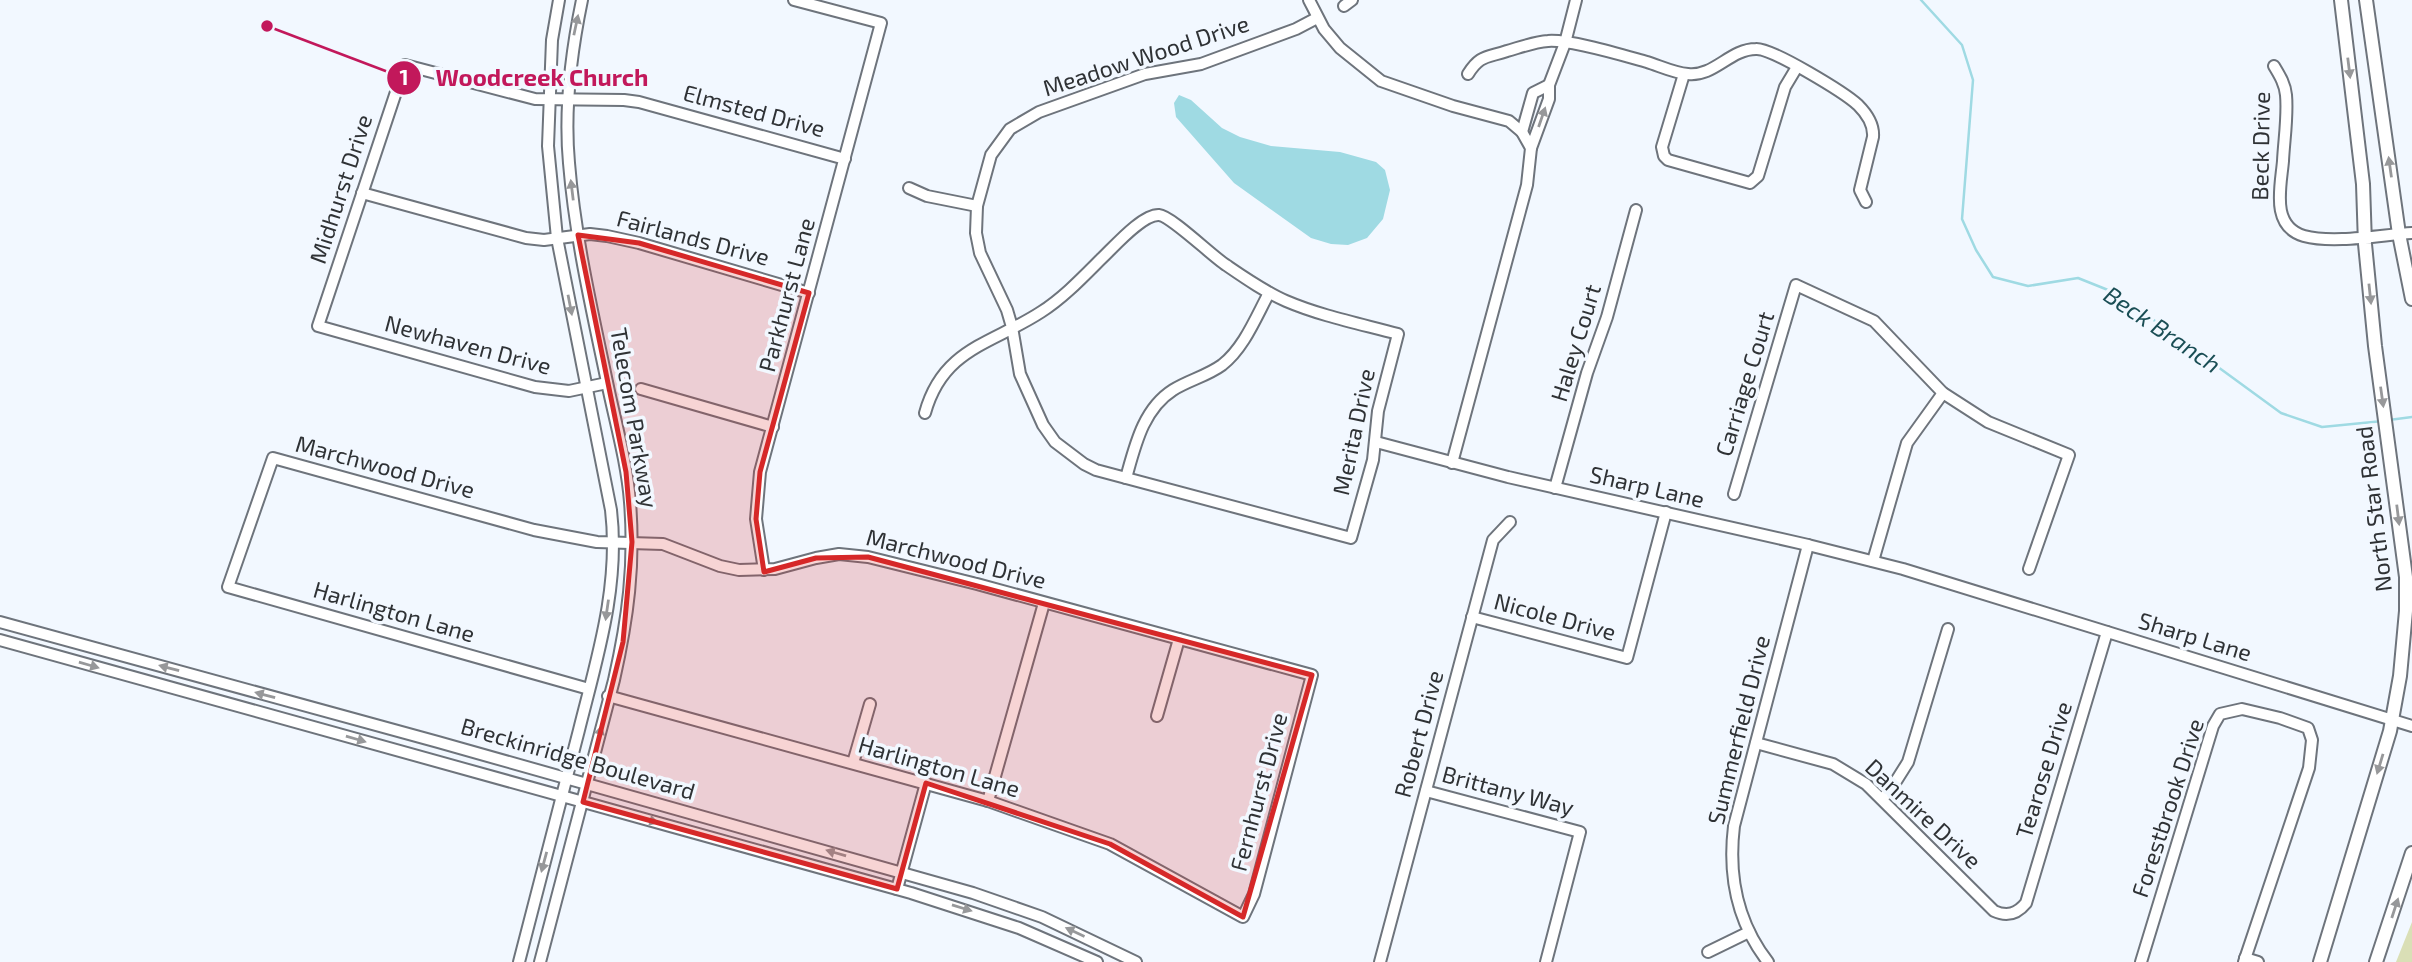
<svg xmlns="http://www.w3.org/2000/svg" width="2412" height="962" font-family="'Exo 2',sans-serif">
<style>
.green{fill:#dadfb6}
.water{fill:#9fdae3}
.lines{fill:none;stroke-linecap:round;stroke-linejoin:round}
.stream{stroke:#9fdae3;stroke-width:2.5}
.minor-casing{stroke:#6e747c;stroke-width:14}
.major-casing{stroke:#6e747c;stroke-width:16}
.minor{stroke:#fff;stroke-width:10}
.major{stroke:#fff;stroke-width:12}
.oneway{fill:#97989a}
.marked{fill:#d62828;fill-opacity:0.2;stroke:#d62828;stroke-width:5;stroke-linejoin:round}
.labels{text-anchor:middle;stroke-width:7;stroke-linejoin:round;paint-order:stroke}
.street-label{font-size:23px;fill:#2f3235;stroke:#f2f8ff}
.water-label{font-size:24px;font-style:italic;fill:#1a4e55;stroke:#f2f8ff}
.leader{fill:none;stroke:#c2185b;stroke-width:2.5}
.callout-dot{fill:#c2185b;stroke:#f2f8ff;stroke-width:2.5}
.mark-label{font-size:21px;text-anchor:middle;font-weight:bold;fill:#fff}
.callout-label{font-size:24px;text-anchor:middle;font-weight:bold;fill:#c2185b;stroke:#f2f8ff;stroke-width:7;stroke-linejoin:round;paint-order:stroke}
</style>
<rect width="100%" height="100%" fill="#f2f8ff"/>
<!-- green -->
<polygon class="green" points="2412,922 2412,962 2396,962"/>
<!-- water -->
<polygon class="water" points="1179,95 1191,100 1222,128 1240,137 1271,146 1340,152 1376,162 1385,170 1390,190 1383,219 1367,238 1348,245 1331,244 1311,238 1234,183 1176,117 1174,103"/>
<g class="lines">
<!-- stream -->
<g class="stream">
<polyline points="1921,0 1962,45 1973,80 1962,219 1976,250 1993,277 2028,286 2078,278 2118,294 2281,413 2322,427 2383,421"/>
<polyline points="2389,420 2412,417"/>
</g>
<defs>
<g id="minor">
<polyline points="1309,0 1324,29 1340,48 1381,81 1453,106 1509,121 1522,132 1531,148 1527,185 1452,463"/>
<polyline points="1344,6 1352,0"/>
<path d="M2274 66C2280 76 2285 84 2286 95 2288 116 2284 140 2283 161 2281 186 2270 226 2304 236 2333 244 2381 235 2412 233"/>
<path d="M1468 74C1480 55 1486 58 1507 51 1521 47 1534 42 1548 41 1569 39 1625 56 1647 62 1660 66 1674 73 1688 74 1714 77 1730 49 1756 49 1772 48 1845 93 1858 105 1867 114 1874 125 1873 137L1860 190 1866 202"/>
<polyline points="1684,74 1662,147 1664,156 1668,160 1750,183 1758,176 1785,87 1797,67"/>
<polyline points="1522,132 1533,93 1549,85"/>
<polyline points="1531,148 1549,99 1549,85 1565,43 1576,0"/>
<polyline points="909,188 927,196 977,206"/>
<polyline points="362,193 526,238 544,240 590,234 607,236 639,243 809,293"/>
<polyline points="607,383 569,391 535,387 318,326 405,65 535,99 624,100 639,102 845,159"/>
<polyline points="641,389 773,427"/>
<path d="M925 413C943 348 992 344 1041 312 1063 298 1082 278 1101 259 1113 248 1142 214 1159 215 1171 216 1212 256 1226 265 1245 278 1265 292 1286 301 1321 316 1361 324 1398 334L1378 411 1373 460 1351 538 1096 470 1084 464 1055 442 1043 425 1020 374 1012 327 1007 310 980 253 976 233 977 206 991 155 1010 129 1039 112 1145 74 1201 64 1296 29 1317 18"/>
<polyline points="1376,442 1508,477 1808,545 1903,569 2412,726"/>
<path d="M1126 478C1135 446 1143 409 1173 390 1189 380 1207 376 1222 365 1244 348 1256 317 1269 293"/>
<polyline points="1555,488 1587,373 1607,317 1636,210"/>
<polyline points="1734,494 1796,285 1874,321 1943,393 1988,422 2069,455 2029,569"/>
<polyline points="1873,561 1907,443 1943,393"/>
<polyline points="764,570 756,519 760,472 881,23 794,0"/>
<polyline points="1472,617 1627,658 1666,512"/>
<polyline points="0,622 438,742 973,893 1042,917 1136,962"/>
<polyline points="0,640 911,893 1019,928 1097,962"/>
<polyline points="589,689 228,587 273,458 534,530 597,542 663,544 720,566 739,570 775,569 816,558 839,554 868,557 977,584 1312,675 1254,894 1243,917 1110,844 988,801 608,696"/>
<polyline points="1157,716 1179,639"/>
<path d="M1756 743 1833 764 1866 784 1994 911C2007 917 2017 914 2026 903L2107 632"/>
<polyline points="853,763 870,704"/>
<polyline points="1426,791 1580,832 1546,962"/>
<polyline points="1882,799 1891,789 1908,762 1948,629"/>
<polyline points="988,801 1044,603"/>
<polyline points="897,889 926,783"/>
<polyline points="1708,952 1749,932"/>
<polyline points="2245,958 2258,962"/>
<path d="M519 962C539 885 559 808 579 730 597 658 620 586 611 510L557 238 548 146 552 40 559 0"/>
<path d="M540 962 614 680C628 618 635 565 630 502 627 462 615 421 607 382 592 310 575 237 569 163 564 109 571 53 582 0"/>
<polyline points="1380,962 1493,540 1510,522"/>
<path d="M1768 962C1737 922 1728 875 1734 826L1808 545"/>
<polyline points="2141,962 2213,726 2220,714 2242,709 2280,718 2308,728 2312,740 2309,768 2244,962"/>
</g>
<g id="major">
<polyline points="2366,0 2399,234 2412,299"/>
<polyline points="2320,962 2390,731 2400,676 2406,611 2406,577 2375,346 2365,244 2363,184 2341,0"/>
<polyline points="2376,962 2412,853"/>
</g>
</defs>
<!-- minor casing -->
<use href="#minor" class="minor-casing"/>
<!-- major casing -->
<use href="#major" class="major-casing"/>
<!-- minor -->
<use href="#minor" class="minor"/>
<!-- major -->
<use href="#major" class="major"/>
</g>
<!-- one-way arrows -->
<defs><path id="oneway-solid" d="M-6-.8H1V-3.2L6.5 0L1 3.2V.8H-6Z" transform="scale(1.75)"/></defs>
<g class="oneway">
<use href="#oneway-solid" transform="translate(576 25) rotate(-78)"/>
<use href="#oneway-solid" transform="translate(2349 68) rotate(83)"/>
<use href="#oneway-solid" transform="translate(1542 117) rotate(-71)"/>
<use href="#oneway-solid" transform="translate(2390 167) rotate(-98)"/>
<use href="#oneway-solid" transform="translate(572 190) rotate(-97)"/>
<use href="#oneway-solid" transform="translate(2370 294) rotate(84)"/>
<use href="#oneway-solid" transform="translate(570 305) rotate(79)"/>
<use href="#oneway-solid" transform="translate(2382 397) rotate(82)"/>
<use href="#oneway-solid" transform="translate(2398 515) rotate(83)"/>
<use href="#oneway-solid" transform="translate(607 610) rotate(98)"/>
<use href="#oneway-solid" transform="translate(89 665) rotate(16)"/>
<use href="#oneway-solid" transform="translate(169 668) rotate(-165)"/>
<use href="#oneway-solid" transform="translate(265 695) rotate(-165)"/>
<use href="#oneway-solid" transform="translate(599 736) rotate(-76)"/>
<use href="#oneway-solid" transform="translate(356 739) rotate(16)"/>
<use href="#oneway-solid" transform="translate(2380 764) rotate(107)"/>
<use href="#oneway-solid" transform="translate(648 820) rotate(15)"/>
<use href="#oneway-solid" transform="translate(836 853) rotate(-164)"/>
<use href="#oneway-solid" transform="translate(544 862) rotate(105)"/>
<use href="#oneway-solid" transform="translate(962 908) rotate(17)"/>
<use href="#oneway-solid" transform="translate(2395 908) rotate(-72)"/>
<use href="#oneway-solid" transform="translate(1075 932) rotate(-155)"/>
</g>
<!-- marked area -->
<path class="marked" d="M578 235 639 243 809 293 760 472 756 519 764 572 816 558 868 557 1312 675 1243 917 1110 844 926 783 897 889 583 802 623 642 632 542 626 472Z"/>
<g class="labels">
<!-- street labels -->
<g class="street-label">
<text transform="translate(1146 56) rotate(-18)" y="8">Meadow Wood Drive</text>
<text transform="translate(754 111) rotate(15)" y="8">Elmsted Drive</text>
<text transform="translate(2261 146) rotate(-89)" y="8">Beck Drive</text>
<text transform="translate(341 189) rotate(-72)" y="8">Midhurst Drive</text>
<text transform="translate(693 238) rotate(15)" y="8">Fairlands Drive</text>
<text transform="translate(787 295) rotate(-75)" y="8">Parkhurst Lane</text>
<text transform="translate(1576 343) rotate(-73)" y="8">Haley Court</text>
<text transform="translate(468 345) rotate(15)" y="8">Newhaven Drive</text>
<text transform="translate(1745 384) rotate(-73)" y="8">Carriage Court</text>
<text transform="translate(634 418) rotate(80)" y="8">Telecom Parkway</text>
<text transform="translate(1354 432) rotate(-78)" y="8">Merita Drive</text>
<text transform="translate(385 467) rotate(15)" y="8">Marchwood Drive</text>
<text transform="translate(1647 487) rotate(13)" y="8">Sharp Lane</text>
<text transform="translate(2374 509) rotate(-97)" y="8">North Star Road</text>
<text transform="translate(956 559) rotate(14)" y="8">Marchwood Drive</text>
<text transform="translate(394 612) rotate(16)" y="8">Harlington Lane</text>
<text transform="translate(1555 617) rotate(15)" y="8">Nicole Drive</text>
<text transform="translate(2195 637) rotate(17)" y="8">Sharp Lane</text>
<text transform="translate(1739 730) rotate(-76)" y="8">Summerfield Drive</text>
<text transform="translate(1419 734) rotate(-75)" y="8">Robert Drive</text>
<text transform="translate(578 759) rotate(16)" y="8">Breckinridge Boulevard</text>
<text transform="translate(939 767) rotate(16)" y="8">Harlington Lane</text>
<text transform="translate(2044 770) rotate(-73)" y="8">Tearose Drive</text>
<text transform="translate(1508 791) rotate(15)" y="8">Brittany Way</text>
<text transform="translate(1259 792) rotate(-75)" y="8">Fernhurst Drive</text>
<text transform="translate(2168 808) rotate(-72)" y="8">Forestbrook Drive</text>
<text transform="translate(1923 814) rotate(43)" y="8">Danmire Drive</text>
</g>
<!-- water labels -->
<g class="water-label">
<text transform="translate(2162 330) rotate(34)" y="8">Beck Branch</text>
</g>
</g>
<!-- callouts -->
<path class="leader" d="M267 26L404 78"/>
<g class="callout-dot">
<circle cx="267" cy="26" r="7"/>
<circle cx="404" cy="78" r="18"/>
</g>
<g class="mark-label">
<text x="404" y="85">1</text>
</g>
<g class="callout-label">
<text x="542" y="86">Woodcreek Church</text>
</g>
</svg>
